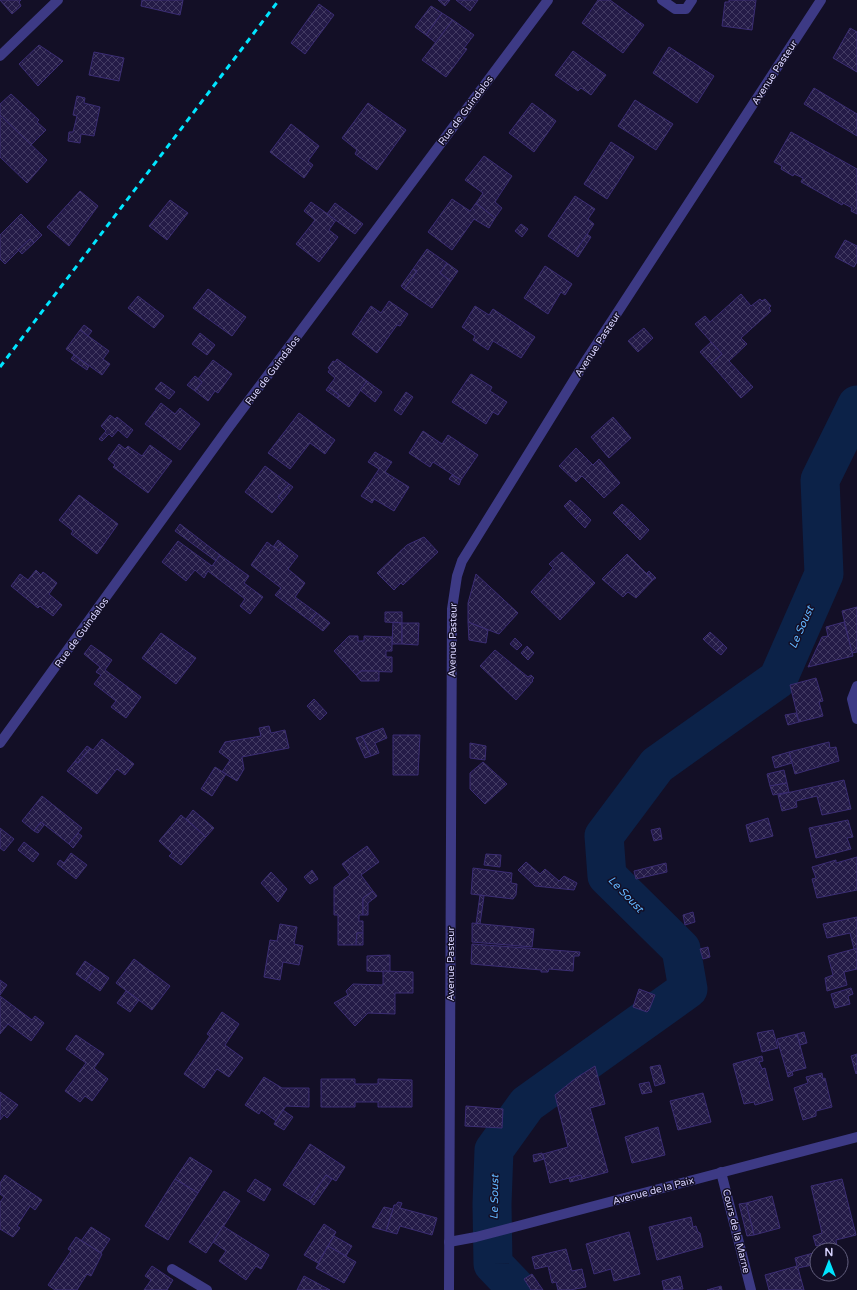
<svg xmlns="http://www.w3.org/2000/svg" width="857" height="1290" font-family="'Varela Round',sans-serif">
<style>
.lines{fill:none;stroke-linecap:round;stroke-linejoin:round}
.river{stroke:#0c2248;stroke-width:39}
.building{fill:url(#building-cross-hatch);stroke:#3b2d73}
.minor{stroke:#3d3a85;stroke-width:10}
.rail{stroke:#00e5ff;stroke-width:3;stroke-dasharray:6 5;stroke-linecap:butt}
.labels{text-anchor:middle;stroke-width:3;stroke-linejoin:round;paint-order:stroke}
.street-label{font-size:10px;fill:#d9d4ff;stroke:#130f26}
.water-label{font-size:11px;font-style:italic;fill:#62b6ff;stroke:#130f26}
</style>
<defs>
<pattern id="building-cross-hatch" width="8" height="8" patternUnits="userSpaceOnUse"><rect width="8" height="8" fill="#241b47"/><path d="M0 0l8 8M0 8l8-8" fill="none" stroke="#433b63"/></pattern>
</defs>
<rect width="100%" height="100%" fill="#130f26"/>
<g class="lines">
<!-- river -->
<polyline class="river" points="518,1290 493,1264 492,1204 494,1150 527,1104 688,989 681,949 607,876 604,836 657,765 778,679 824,574 820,480 857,405"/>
</g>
<!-- building -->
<g class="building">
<polygon points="0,0 21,0 19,2 21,6 12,14"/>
<polygon points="142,0 183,0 180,15 141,6"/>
<polygon points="438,0 450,0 445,6"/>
<polygon points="456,0 478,0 470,11"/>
<polygon points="598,0 610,0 644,25 623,53 582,23"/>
<polygon points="729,0 756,0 752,30 722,26 725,2 729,2"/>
<polygon points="319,4 334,15 305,54 291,43"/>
<polygon points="431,6 442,13 426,35 415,27"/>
<polygon points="442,13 453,20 436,43 426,35"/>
<polygon points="453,20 474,35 464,48 467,49 446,77 422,60"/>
<polygon points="850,28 857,32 857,72 833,58"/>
<polygon points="39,45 63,61 38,86 19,64"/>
<polygon points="669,47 714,76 697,103 653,73"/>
<polygon points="573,51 606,75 591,95 581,88 578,91 555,75"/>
<polygon points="94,52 124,58 119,81 89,75"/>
<polygon points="814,88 857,114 857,136 804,104"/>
<polygon points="11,94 39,120 37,122 46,130 31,145 0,115 0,104"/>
<polygon points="77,96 85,98 84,103 100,107 94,136 81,134 80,143 68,141 69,132 73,132 77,116 73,115"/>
<polygon points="635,100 673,124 656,150 618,126"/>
<polygon points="368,103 406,130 377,170 355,154 357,150 342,138"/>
<polygon points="532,103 556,121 534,152 509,133"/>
<polygon points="0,115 47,160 27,183 0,157"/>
<polygon points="291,124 319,146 308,161 313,165 304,178 270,152"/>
<polygon points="791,132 857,169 857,214 851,211 852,208 843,203 842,205 801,182 803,178 794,174 793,176 781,169 782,166 774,162"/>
<polygon points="611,142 634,157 607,199 584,184"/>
<polygon points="484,156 512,176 495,202 502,208 495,218 476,203 483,193 465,180"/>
<polygon points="80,191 98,206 69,246 47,227"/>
<polygon points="575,196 595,209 588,219 594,224 574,254 548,236"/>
<polygon points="452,199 470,211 476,203 495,218 489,228 474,219 452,250 428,232"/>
<polygon points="170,200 188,213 167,240 149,226"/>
<polygon points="311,202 336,220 329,230 338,237 319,262 296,244 315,220 304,211"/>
<polygon points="335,203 363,224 355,234 327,214"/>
<polygon points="21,214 42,235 34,243 30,239 5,264 0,259 0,235"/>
<polygon points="521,224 528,229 522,237 515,231"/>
<polygon points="587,234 591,237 578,257 574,254"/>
<polygon points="30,239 34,243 22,254 18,250"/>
<polygon points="845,240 857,246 857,262 854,267 835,257"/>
<polygon points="427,249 447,263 440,273 451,281 432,308 404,289 417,271 413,269"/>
<polygon points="447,263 458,271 451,281 440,273"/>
<polygon points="545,266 572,284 565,295 561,292 548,314 524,298"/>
<polygon points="413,269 417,271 404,289 401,286"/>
<polygon points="208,289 246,317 232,336 193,308"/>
<polygon points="741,294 751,306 760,299 762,301 765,299 771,306 769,308 771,311 741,338 747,344 729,361 753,387 741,398 711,364 722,354 695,324 705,316 710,322"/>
<polygon points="138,296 164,316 154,328 128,308"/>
<polygon points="389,301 408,314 400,326 397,325 377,353 352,334 371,306 381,313"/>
<polygon points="475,306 489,315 493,309 535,337 521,358 493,341 488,350 473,340 475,336 462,327"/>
<polygon points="84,325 92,331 88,336 80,330"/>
<polygon points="644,328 653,338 638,352 628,341"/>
<polygon points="80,330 109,351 103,359 110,364 102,375 66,349"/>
<polygon points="200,333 215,345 207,355 192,344"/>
<polygon points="711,342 722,354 711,364 700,352"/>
<polygon points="74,355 89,366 87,370 71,359"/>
<polygon points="337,359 367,381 349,407 337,398 339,395 328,387 335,378 328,372 330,369 328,368 333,361 335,362"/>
<polygon points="213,360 232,374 218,393 215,391 208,401 195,391 202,382 198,379"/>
<polygon points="471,374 492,387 490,391 507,402 498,415 493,412 486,424 452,402"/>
<polygon points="195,376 202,382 195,391 187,385"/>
<polygon points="367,381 382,392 375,402 360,390"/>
<polygon points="161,382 175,392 169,399 155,389"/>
<polygon points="328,387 339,395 337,398 326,390"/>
<polygon points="406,392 413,397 401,415 394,410"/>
<polygon points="161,403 175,414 180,408 200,424 180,450 145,424"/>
<polygon points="299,413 335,440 325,454 310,443 290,469 268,453"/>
<polygon points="110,415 115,419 117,417 133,430 127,438 118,430 112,437 109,434 102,441 99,439 106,431 101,426"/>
<polygon points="613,417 631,438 609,458 591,437"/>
<polygon points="423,431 442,444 448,435 478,455 461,480 433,462 430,467 409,453"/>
<polygon points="119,444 125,449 128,446 142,456 150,445 172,461 148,493 113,467 115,465 108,459"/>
<polygon points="576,448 593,465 599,459 620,483 604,498 582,476 576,482 559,466"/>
<polygon points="375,452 392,462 385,472 409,487 394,511 374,499 372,503 361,496 379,469 368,462"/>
<polygon points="265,466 289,484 278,497 282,501 272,513 245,492"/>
<polygon points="452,475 461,480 459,485 449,479"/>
<polygon points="289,484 293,487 282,501 278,497"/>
<polygon points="79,495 118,524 97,554 71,534 73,531 59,520"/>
<polygon points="570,500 582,511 575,518 564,506"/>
<polygon points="622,504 634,515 625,525 613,513"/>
<polygon points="582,511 591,520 585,528 575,518"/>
<polygon points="634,515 649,530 640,540 625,525"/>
<polygon points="180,524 220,555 216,561 175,531"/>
<polygon points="424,537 438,552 403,585 401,583 394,590 377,573 407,545"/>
<polygon points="278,540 284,545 279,551 273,547"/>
<polygon points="178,541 212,566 220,555 249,576 244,583 263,597 250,614 240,606 245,599 208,571 204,578 195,570 186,581 162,562"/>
<polygon points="267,542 279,551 284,545 298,556 288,569 305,583 295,597 317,613 310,621 275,595 281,588 251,565"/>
<polygon points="562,552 595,583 560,620 531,592 553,568 549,564"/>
<polygon points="627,554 653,580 636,598 628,592 623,597 602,579"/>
<polygon points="36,570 41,575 43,572 57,583 49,594 62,605 53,616 40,606 38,608 11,586 20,574 28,580"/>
<polygon points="649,571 656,578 653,580 647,573"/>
<polygon points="476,574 518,613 499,634 468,622 468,603"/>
<polygon points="857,607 857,652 852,653 842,611"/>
<polygon points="385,612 402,612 402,623 385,622"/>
<polygon points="317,613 330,623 323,631 310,621"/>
<polygon points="393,622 402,623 402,644 392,644"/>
<polygon points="468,622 488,630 486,643 469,640"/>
<polygon points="844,622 853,656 808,667 822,637 828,636 826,627"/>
<polygon points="402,623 419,623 418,645 402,644"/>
<polygon points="710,632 723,644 716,651 703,639"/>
<polygon points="161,633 196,658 176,684 142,658"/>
<polygon points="349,636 358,636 358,641 364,641 364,636 392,637 392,651 386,651 386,657 392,657 392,672 361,671 356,675 334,651"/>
<polygon points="515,638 522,645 517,650 510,644"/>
<polygon points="723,644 727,648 721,655 716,651"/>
<polygon points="91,645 112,660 105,670 141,697 126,718 111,707 116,701 94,684 101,675 96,672 100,667 84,654"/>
<polygon points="527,646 534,653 528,660 521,653"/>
<polygon points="495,650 528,677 531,675 534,678 532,680 533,681 516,700 480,666"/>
<polygon points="361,671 379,671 379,681 361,681 356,675"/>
<polygon points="816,678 823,701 819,702 823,716 799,722 790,685"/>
<polygon points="314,699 327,713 320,720 307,706"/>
<polygon points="796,713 799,722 788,725 785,715"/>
<polygon points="269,726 271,733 285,730 289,748 242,757 244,769 237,781 222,772 230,760 219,752 225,742 261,736 259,728"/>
<polygon points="383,728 387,738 375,743 379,753 371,756 362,736"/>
<polygon points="393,735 420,735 418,775 393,775"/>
<polygon points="362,736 371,756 365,758 356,738"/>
<polygon points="102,739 134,764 125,775 117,769 97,794 67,771 75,761 78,763 90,748 93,750"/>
<polygon points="829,742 830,748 836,747 839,761 795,774 789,752"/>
<polygon points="470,743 486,746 485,760 470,758"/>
<polygon points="87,746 90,748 78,763 75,761"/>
<polygon points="789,752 792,763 775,768 772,757"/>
<polygon points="483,762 507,784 485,804 470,789 470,773"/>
<polygon points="215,767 226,774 212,796 201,789"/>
<polygon points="784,770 787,783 770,786 767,774"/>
<polygon points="844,780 851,809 822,815 817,796 796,801 797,807 782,811 778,795"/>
<polygon points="787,783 789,792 773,795 770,786"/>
<polygon points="42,796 82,828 69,844 41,822 34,831 22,821"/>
<polygon points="193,810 214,828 206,837 186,819"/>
<polygon points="181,815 206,837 181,865 169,856 172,853 159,841"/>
<polygon points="768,818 773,836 750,842 746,825"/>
<polygon points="848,820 853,837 847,838 851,849 816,858 809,828"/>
<polygon points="41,822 44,825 38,833 34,831"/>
<polygon points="0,828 14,839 4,851 0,848"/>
<polygon points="660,828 662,839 654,841 651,830"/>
<polygon points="78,833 82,836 73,848 69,844"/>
<polygon points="24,842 39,854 33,862 18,850"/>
<polygon points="367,846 379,862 361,875 373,891 363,898 363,915 359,915 359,921 363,921 363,933 357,933 356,945 338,945 338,915 334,915 334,887 350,875 342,864"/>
<polygon points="71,853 87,865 76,879 57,864 60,860 64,863"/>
<polygon points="486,854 501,855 500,867 484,865"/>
<polygon points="857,857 857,890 817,898 812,879 816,878 812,867 836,860 836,863"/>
<polygon points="526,862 540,874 545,869 559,881 564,876 577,883 574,890 535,886 518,870"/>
<polygon points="666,863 667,872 636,879 634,871"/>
<polygon points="473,868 512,873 511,883 517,884 516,895 513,899 471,894"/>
<polygon points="312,870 318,879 310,884 304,877"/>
<polygon points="271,872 287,889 278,902 261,883"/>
<polygon points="373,891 377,896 368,903 368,915 363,915 363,898"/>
<polygon points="480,895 484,896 480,924 476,924"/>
<polygon points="693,912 695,922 685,925 683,915"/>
<polygon points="857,917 857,949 854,949 850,933 827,938 823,924"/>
<polygon points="472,923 534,929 532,947 472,942"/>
<polygon points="280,924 297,927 294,944 303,946 299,965 283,962 280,980 264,977 270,940 277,941"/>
<polygon points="357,933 363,933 363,945 356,945"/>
<polygon points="472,944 580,952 579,956 574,956 573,971 549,969 548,972 541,972 541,970 471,964"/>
<polygon points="708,947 710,957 703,959 700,949"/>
<polygon points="854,949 857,949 857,969 844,972 847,985 827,991 825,978 833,975 828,956"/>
<polygon points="390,955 390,972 367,971 367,956"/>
<polygon points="134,959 170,986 152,1010 116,983"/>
<polygon points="85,961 95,968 86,981 76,974"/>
<polygon points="95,968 109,978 100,991 86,981"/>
<polygon points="383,971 413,972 413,993 395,993 395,1014 368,1013 355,1026 334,1003 348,995 346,991 353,984 383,985"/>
<polygon points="0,980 7,985 0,995"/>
<polygon points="851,988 853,994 848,996 850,1004 835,1008 831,994"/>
<polygon points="639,989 655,995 649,1010 647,1012 633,1007"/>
<polygon points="126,991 139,1000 130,1012 117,1003"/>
<polygon points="0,996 32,1020 35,1016 44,1023 31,1041 8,1024 0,1034"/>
<polygon points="222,1012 239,1024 225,1045 243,1058 229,1077 217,1069 204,1088 184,1074 210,1036 207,1034"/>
<polygon points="773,1030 778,1048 762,1052 757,1033"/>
<polygon points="804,1032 807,1043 800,1045 797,1034"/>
<polygon points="797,1034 806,1068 787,1073 777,1039"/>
<polygon points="76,1035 104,1054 94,1068 108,1079 92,1101 85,1096 80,1102 65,1091 86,1063 66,1049"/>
<polygon points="857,1054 857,1073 856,1074 851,1056"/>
<polygon points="762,1056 763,1061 759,1062 762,1069 765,1068 773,1100 755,1105 754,1102 744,1104 733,1064"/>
<polygon points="660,1065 665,1083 655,1086 650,1067"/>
<polygon points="595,1066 605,1104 590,1108 608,1172 582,1179 581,1175 550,1183 543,1154 568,1147 555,1095 576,1078"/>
<polygon points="792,1072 793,1075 788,1077 787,1073"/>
<polygon points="822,1073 823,1079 825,1078 832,1107 816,1111 816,1116 803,1120 794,1088 808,1083 806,1077"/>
<polygon points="264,1077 282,1088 309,1088 309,1107 286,1106 276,1121 261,1110 259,1114 245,1105"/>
<polygon points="321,1079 355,1079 355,1084 378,1084 378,1079 412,1080 412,1107 378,1107 378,1102 355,1102 355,1107 321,1107"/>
<polygon points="649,1082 652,1092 642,1094 639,1084"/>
<polygon points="0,1092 18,1105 7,1118 4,1115 0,1120"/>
<polygon points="703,1093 711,1122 678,1130 670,1101"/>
<polygon points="466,1106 503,1109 502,1128 465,1126"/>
<polygon points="283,1110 293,1117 284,1130 274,1124"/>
<polygon points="658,1127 665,1155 632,1163 625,1137"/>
<polygon points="310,1144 345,1167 336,1181 326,1175 309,1201 283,1185"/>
<polygon points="542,1153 544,1159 534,1162 533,1155"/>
<polygon points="190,1157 212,1171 198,1193 175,1179"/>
<polygon points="5,1175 42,1200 35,1210 30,1206 17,1226 20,1228 13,1237 0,1229 0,1202 4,1197 0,1194 0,1183"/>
<polygon points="326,1175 332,1179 314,1205 309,1201"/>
<polygon points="581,1175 582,1179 570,1182 569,1178"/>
<polygon points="175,1179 198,1193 168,1240 145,1226"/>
<polygon points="255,1179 271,1189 264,1201 247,1191"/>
<polygon points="842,1179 856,1235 836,1240 837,1247 827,1250 825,1243 816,1246 813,1236 822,1233 811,1186"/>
<polygon points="224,1191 240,1201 206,1253 189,1242"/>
<polygon points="772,1196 780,1228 754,1235 746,1203"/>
<polygon points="398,1202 402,1203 400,1208 437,1218 432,1235 400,1226 397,1234 386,1231 394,1205 396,1205"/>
<polygon points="746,1203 754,1235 747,1236 739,1204"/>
<polygon points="384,1207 393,1209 386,1231 372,1227"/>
<polygon points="691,1217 693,1227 696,1226 698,1232 700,1233 703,1247 657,1260 649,1227"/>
<polygon points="324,1224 336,1232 318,1263 304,1255"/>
<polygon points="223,1226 269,1255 261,1269 256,1266 246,1280 219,1261 226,1251 213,1242"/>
<polygon points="91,1227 110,1239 101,1253 81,1241"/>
<polygon points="629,1232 640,1274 614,1281 611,1269 594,1274 586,1244"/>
<polygon points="334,1236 352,1246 346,1256 328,1246"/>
<polygon points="76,1237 102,1254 91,1276 87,1274 77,1290 55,1290 48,1285 71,1251 68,1249"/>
<polygon points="328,1246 356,1262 344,1283 316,1268"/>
<polygon points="566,1249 572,1271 582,1269 586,1287 570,1290 558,1290 556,1282 552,1283 548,1266 535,1269 532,1257"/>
<polygon points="817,1252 817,1264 798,1268 804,1290 769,1290 765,1275 797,1266 795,1258"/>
<polygon points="152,1266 173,1280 167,1290 144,1290 151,1280 145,1276"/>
<polygon points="532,1274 543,1290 531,1290 524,1279"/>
<polygon points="304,1276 330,1290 297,1290"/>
<polygon points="680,1276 683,1289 664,1290 662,1281"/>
<polygon points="721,1286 722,1290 707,1290"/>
</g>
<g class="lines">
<!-- minor -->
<g class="minor">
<polyline points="662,0 675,9 686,9 692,0"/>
<polyline points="0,56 58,0"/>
<polyline points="857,686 852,699 857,719"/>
<polyline points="0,743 229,427 548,0"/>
<polyline points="721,1172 751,1290"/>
<polyline points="449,1242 476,1237 857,1137"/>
<polyline points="172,1269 207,1290"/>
<polyline points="449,1290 452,609 457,576 462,561 587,359 821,0"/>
</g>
<!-- rail -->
<polyline class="rail" points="0,367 279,0"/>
</g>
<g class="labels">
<!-- street labels -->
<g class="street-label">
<text transform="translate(774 72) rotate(-57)" y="4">Avenue Pasteur</text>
<text transform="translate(465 110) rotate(-53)" y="4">Rue de Guindalos</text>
<text transform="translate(597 344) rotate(-57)" y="4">Avenue Pasteur</text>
<text transform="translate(272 370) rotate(-53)" y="4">Rue de Guindalos</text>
<text transform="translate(81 632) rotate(-54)" y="4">Rue de Guindalos</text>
<text transform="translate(452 640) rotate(-89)" y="4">Avenue Pasteur</text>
<text transform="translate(450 964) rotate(-90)" y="4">Avenue Pasteur</text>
<text transform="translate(653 1190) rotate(-15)" y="4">Avenue de la Paix</text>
<text transform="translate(737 1231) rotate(76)" y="4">Cours de la Marne</text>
</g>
<!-- water labels -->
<g class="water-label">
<text transform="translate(801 627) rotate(-66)" y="4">Le Soust</text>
<text transform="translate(626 894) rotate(46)" y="4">Le Soust</text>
<text transform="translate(494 1197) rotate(-89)" y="4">Le Soust</text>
</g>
</g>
<!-- north arrow -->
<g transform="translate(829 1262)"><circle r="19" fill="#130f26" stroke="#625e7d"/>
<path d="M0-3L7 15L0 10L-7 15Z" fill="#00e5ff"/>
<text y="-6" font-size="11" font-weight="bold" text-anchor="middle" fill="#d9d4ff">N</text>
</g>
</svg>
